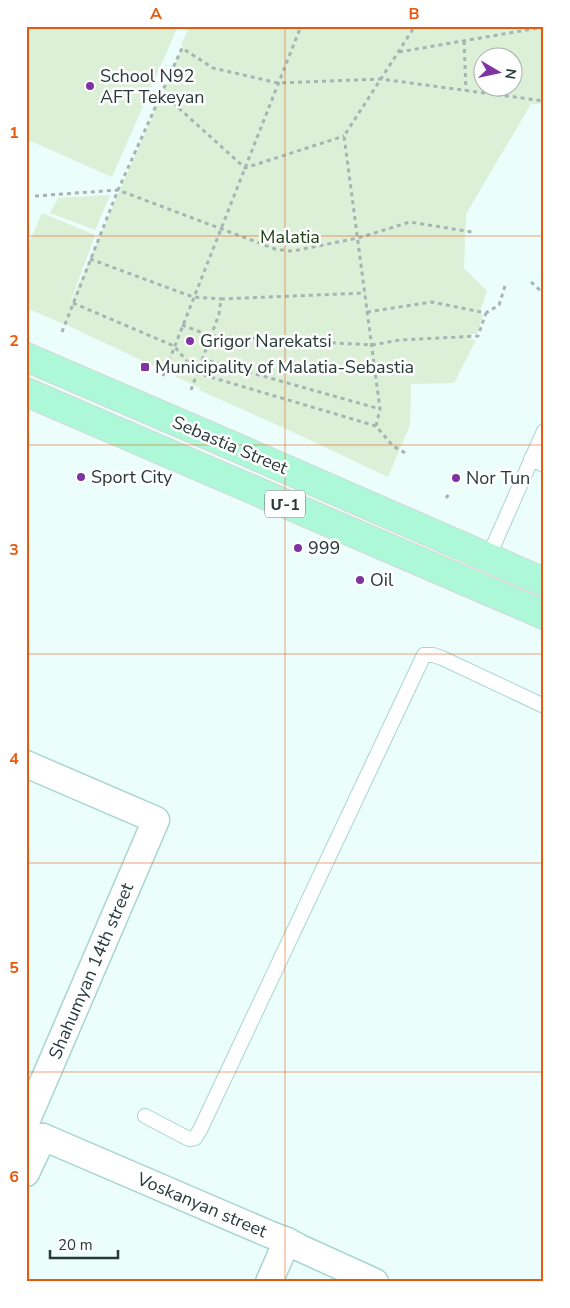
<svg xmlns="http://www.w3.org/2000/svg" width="570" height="1308" font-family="'Nunito Sans','Noto Sans Armenian',sans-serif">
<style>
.green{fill:#dcefd7;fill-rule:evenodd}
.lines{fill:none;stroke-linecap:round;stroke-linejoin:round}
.lane-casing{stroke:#a7d5d1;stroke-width:16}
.street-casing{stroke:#a7d5d1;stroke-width:29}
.primary-casing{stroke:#d4d8d7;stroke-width:30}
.path{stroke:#a3b6b4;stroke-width:3;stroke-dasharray:4 4;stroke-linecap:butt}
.lane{stroke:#fff;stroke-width:14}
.street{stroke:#fff;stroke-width:26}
.primary{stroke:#acf8d8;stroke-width:28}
.grid{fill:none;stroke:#e8590c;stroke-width:1;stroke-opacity:0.55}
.poi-dot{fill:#8033a3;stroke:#fff;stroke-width:2}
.labels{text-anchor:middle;stroke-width:5;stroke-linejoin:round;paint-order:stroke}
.shield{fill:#fff;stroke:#687574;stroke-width:1}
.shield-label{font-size:16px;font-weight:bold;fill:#273a38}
.poi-label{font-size:18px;fill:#273a38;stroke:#fff;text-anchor:start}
.park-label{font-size:18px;fill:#204015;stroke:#fff}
.street-label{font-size:18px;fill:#273a38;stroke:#fff}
.neatline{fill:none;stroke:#e8590c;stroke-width:2}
.grid-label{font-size:16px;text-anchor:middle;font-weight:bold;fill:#e8590c}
</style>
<rect width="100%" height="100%" fill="#ebfefc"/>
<!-- green -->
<g class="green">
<polygon points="26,26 178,26 112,177 26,139"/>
<path d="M190 26H544V104H531L466 214 464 268 487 291 479 314 483 315 477 334H472L470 339 476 340 454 383 411 384 410 425 388 477 295 433 199 390 200 388 71 327 26 308V250L42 213 95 235 68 309 183 46 181 44ZM482 58H512V88H482Z"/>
<polygon points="110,195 95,230 50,213 58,198"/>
</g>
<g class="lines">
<defs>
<g id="lane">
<polyline points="531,459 544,465"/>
<polyline points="488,558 544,431"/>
<polyline points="145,1116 189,1139 195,1138 200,1130 424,655 433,655 442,658 544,706"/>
</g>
<g id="street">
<polyline points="26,764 156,820 26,1122"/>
<polyline points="26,1139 43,1137 269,1234 287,1241 300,1248 375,1282"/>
<polyline points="26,1173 43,1137"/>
<polyline points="269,1282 287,1241"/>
</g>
<g id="primary">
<polyline points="26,357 242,450 544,582"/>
<polyline points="26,392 544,615"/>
</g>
</defs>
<!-- lane casing -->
<use href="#lane" class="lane-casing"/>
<!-- street casing -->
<use href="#street" class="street-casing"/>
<!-- primary casing -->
<use href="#primary" class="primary-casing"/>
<!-- path -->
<g class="path">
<polyline points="464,41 466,91"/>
<polyline points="399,52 544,27"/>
<polyline points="161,92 245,168 344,136"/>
<polyline points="35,196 118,190 275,249 290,251 298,250 358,238 410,222 472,232"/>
<polyline points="90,259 193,297 221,299"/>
<polyline points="531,282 544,294"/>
<polyline points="73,303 174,346 197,373 376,426 393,446 407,454"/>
<polyline points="367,312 432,302 486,313 499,305 505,286"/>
<polyline points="182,325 211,336 372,345 400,340 478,336 486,313"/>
<polyline points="62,332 118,190 182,48 213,68 278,83 381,79 544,101"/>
<polyline points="202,359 380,409"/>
<polyline points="163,376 301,26"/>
<polyline points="191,390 219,314 221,299 365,293"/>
<polyline points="376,426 380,409 344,136 415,26"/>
<polyline points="446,498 449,494"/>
</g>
<!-- lane -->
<use href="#lane" class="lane"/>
<!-- street -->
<use href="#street" class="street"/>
<!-- primary -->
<use href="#primary" class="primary"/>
</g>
<!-- grid -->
<path class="grid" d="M285 26V1282M26 236H544M26 445H544M26 654H544M26 863H544M26 1072H544"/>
<!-- markers -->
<g class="poi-dot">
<circle cx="90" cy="86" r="5"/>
<circle cx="190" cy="341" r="5"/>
<rect x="140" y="362" width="10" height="10" rx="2.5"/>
<circle cx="81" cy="477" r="5"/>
<circle cx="456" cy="478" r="5"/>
<circle cx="298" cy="548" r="5"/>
<circle cx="360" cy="580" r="5"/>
</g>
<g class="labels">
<!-- shield labels -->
<rect class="shield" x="265" y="490.5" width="40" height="27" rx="4"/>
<g class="shield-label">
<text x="285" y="510">Մ-1</text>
</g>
<!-- poi labels -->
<g class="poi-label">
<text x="100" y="82">School N92<tspan x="100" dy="21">AFT Tekeyan</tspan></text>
<text x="200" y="347">Grigor Narekatsi</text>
<text x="155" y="373">Municipality of Malatia-Sebastia</text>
<text x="91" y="483">Sport City</text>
<text x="466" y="484">Nor Tun</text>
<text x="308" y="554">999</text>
<text x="370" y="586">Oil</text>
</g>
<!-- park labels -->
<g class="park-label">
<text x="290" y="243">Malatia</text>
</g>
<!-- street labels -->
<g class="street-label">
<text transform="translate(230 445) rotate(23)" y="6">Sebastia Street</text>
<text transform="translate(91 971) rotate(-67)" y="6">Shahumyan 14th street</text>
<text transform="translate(202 1205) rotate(23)" y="6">Voskanyan street</text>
</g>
</g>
<!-- border -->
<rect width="570" height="1308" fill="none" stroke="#ffffff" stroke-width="55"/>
<!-- north arrow -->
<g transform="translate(498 72) rotate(99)"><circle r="24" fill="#ffffff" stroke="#a9b0af"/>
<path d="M0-4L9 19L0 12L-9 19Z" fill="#8033a3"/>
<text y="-8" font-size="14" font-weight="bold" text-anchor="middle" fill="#273a38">N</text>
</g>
<!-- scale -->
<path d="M50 1250v8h68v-8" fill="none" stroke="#273a38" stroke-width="2.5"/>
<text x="58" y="1250" font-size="15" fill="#273a38" stroke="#ffffff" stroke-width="4" paint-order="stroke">20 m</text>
<rect x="28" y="28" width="514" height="1252" class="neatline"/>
<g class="grid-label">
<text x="156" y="19">A</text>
<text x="414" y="19">B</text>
<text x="14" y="138">1</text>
<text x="14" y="346">2</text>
<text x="14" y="555">3</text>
<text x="14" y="764">4</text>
<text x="14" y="973">5</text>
<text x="14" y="1182">6</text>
</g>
</svg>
